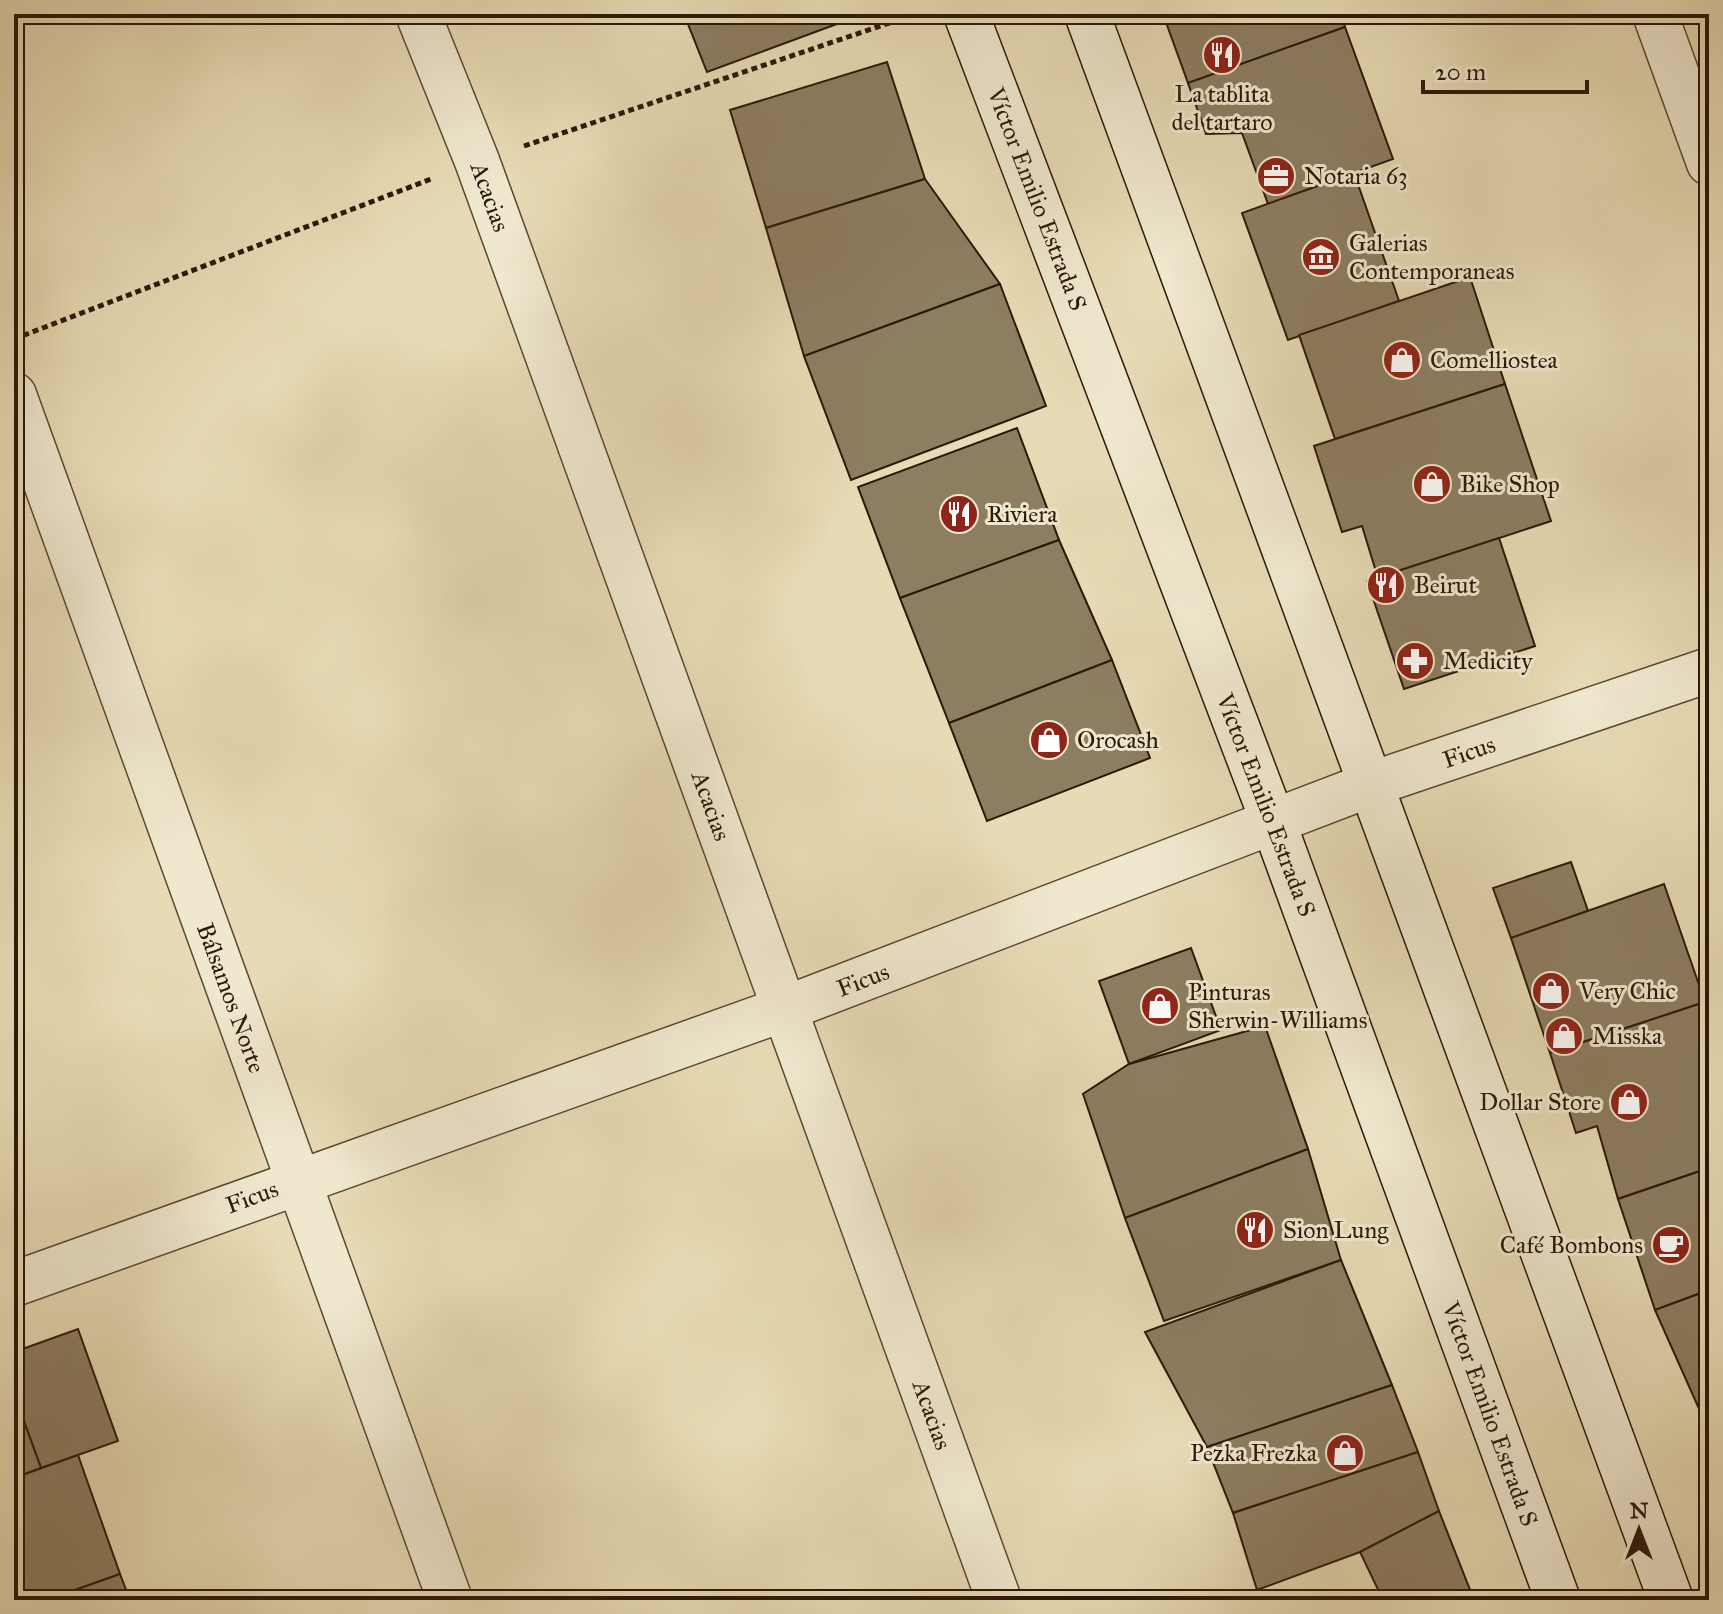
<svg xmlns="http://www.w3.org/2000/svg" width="1723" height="1614" font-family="'IM FELL Great Primer',serif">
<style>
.building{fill:#8d7d61;stroke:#2b1908;stroke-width:2}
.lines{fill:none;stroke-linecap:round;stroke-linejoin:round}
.minor-casing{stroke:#5a4933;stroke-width:47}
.secondary-casing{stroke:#2b1908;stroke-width:47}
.path{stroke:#2b1908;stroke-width:5;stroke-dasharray:6 4;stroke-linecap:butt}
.minor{stroke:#efe7ce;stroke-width:44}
.secondary{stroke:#efe7ce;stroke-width:44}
.labels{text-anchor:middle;stroke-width:6;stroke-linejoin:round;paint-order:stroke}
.poi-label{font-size:24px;fill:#2b1908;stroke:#efe7ce;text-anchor:start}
.street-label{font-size:24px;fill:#2b1908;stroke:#efe7ce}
</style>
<rect width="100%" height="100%" fill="#e7dab4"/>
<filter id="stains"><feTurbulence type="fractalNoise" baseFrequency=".0025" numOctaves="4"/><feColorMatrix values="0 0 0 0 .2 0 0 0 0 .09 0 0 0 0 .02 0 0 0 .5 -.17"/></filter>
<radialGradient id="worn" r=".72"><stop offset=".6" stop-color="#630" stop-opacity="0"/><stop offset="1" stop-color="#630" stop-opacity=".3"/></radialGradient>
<!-- building -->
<g class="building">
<polygon points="684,14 864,14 707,72"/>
<polygon points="1163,14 1341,14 1345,27 1188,83"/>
<polygon points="1345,27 1393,159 1268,204 1242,133 1206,134 1188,83"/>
<polygon points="887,62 925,179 766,228 730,110"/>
<polygon points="1354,173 1399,301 1288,340 1242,213"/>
<polygon points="925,179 1000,284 804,356 766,228"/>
<polygon points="1470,277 1505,384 1335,439 1299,335"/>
<polygon points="1000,284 1046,406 851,480 804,356"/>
<polygon points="1505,384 1551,521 1378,578 1362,526 1342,532 1314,446"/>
<polygon points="1017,428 1059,540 900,598 858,487"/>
<polygon points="1499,538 1535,646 1404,689 1367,581"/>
<polygon points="1059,540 1112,660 949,723 900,598"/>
<polygon points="1112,660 1150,758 987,821 949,723"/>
<polygon points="1571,862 1588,911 1511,938 1493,888"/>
<polygon points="1664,884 1705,1002 1550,1053 1511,938"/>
<polygon points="1191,948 1221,1030 1129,1064 1099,981"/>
<polygon points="1705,1002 1709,1013 1709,1168 1618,1199 1597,1126 1576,1133 1550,1053"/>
<polygon points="1265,1026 1308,1149 1125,1218 1083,1094 1129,1064"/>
<polygon points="1308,1149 1341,1260 1164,1321 1125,1218"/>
<polygon points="1709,1168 1709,1290 1655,1310 1618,1199"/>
<polygon points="1341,1260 1392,1385 1207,1447 1145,1332"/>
<polygon points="1709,1290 1709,1418 1704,1420 1655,1310"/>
<polygon points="78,1329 118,1441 41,1468 14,1394 14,1352"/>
<polygon points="1392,1385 1418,1452 1233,1513 1207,1447"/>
<polygon points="14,1394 41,1468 14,1478"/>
<polygon points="1418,1452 1439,1511 1360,1552 1257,1590 1233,1513"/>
<polygon points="78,1455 120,1574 47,1600 14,1600 14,1478"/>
<polygon points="1439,1511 1474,1600 1383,1600 1360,1552"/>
<polygon points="120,1574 130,1600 47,1600"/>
</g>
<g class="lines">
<defs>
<g id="minor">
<polyline points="418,14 477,161 999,1600"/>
<polyline points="1655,14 1709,163"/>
<polyline points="14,395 450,1600"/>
<polyline points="14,1284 784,1009 1369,785 1709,670"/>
</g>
<g id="secondary">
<polyline points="966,14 1274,824 1558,1600"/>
<polyline points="1087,14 1671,1600"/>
</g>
</defs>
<!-- minor casing -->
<use href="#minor" class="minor-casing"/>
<!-- secondary casing -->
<use href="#secondary" class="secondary-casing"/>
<!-- path -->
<g class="path">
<polyline points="524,146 916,14"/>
<polyline points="14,339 431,179"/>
</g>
<!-- minor -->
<use href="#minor" class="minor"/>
<!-- secondary -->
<use href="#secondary" class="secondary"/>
</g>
<!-- icons -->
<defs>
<symbol id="restaurant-disc" viewBox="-11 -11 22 22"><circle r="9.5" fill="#8f2418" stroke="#efe7ce"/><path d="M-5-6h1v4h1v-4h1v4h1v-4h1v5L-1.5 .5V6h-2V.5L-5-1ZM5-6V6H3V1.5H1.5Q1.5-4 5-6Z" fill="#fff"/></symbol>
<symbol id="office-disc" viewBox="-11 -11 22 22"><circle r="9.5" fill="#8f2418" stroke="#efe7ce"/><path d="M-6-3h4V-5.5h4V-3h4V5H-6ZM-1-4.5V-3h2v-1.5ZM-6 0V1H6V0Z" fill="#fff"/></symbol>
<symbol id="museum-disc" viewBox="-11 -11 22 22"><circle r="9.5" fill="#8f2418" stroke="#efe7ce"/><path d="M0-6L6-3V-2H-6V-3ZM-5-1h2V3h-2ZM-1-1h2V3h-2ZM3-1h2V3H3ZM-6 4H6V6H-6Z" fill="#fff"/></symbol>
<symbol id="shop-disc" viewBox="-11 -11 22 22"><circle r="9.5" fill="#8f2418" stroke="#efe7ce"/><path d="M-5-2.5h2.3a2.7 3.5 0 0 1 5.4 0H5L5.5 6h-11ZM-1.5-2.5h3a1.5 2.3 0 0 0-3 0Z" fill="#fff"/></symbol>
<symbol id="pharmacy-disc" viewBox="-11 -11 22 22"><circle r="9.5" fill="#8f2418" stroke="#efe7ce"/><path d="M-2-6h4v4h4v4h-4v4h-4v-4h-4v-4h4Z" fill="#fff"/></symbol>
<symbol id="cafe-disc" viewBox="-11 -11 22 22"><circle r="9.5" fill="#8f2418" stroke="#efe7ce"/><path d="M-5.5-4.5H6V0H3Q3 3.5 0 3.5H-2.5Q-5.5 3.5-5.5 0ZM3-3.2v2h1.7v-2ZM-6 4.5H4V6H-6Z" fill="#fff"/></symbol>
</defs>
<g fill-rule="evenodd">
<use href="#restaurant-disc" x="1200" y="33" width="44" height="44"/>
<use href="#office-disc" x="1254" y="154" width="44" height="44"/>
<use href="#museum-disc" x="1299" y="235" width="44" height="44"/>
<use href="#shop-disc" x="1380" y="338" width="44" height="44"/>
<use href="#shop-disc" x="1410" y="462" width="44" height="44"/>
<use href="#restaurant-disc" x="937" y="492" width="44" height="44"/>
<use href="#restaurant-disc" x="1364" y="563" width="44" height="44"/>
<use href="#pharmacy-disc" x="1393" y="639" width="44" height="44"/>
<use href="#shop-disc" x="1027" y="718" width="44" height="44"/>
<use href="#shop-disc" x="1529" y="969" width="44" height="44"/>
<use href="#shop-disc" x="1138" y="984" width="44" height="44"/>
<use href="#shop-disc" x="1542" y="1014" width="44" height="44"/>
<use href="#shop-disc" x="1607" y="1080" width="44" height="44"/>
<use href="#restaurant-disc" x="1233" y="1208" width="44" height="44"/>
<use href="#cafe-disc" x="1649" y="1223" width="44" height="44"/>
<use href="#shop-disc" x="1323" y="1431" width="44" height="44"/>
</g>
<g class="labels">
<!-- poi labels -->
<g class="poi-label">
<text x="1222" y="102" text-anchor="middle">La tablita<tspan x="1222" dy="28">del tartaro</tspan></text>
<text x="1304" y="184">Notaria 63</text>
<text x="1349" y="251">Galerias<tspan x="1349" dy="28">Contemporaneas</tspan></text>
<text x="1430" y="368">Comelliostea</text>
<text x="1460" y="492">Bike Shop</text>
<text x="987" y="522">Riviera</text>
<text x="1414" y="593">Beirut</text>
<text x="1443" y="669">Medicity</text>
<text x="1077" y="748">Orocash</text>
<text x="1579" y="999">Very Chic</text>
<text x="1188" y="1000">Pinturas<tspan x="1188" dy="28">Sherwin-Williams</tspan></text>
<text x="1592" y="1044">Misska</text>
<text x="1601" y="1110" text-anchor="end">Dollar Store</text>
<text x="1283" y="1238">Sion Lung</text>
<text x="1643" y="1253" text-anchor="end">Café Bombons</text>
<text x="1317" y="1461" text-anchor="end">Pezka Frezka</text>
</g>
<!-- street labels -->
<g class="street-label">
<text transform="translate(490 197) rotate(70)" y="8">Acacias</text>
<text transform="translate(1037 199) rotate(69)" y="8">Víctor Emilio Estrada S</text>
<text transform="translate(1469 752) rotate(-19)" y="8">Ficus</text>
<text transform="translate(1266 805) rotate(69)" y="8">Víctor Emilio Estrada S</text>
<text transform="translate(711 806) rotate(70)" y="8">Acacias</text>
<text transform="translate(863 980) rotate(-21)" y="8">Ficus</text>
<text transform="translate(231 998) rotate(70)" y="8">Bálsamos Norte</text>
<text transform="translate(252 1197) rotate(-20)" y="8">Ficus</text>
<text transform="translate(1490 1414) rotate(70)" y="8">Víctor Emilio Estrada S</text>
<text transform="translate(932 1415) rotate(70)" y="8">Acacias</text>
</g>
</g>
<!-- margin -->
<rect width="1723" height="1614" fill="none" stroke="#e7dab4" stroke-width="48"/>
<rect x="16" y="16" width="1691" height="1582" fill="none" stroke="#2b1908" stroke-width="4"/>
<rect x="24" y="24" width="1675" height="1566" fill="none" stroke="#2b1908" stroke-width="2"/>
<!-- north arrow -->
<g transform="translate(1639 1530)" stroke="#efe7ce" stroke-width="6" paint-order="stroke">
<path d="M0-6L14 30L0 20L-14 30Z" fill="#2b1908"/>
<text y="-12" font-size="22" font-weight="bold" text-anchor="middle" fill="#2b1908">N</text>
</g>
<!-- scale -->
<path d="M1423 80v12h164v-12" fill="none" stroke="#2b1908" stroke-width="4"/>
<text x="1435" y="80" font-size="24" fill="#2b1908" stroke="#efe7ce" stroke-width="6" paint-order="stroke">20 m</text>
<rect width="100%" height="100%" filter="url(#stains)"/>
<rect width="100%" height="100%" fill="url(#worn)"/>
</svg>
